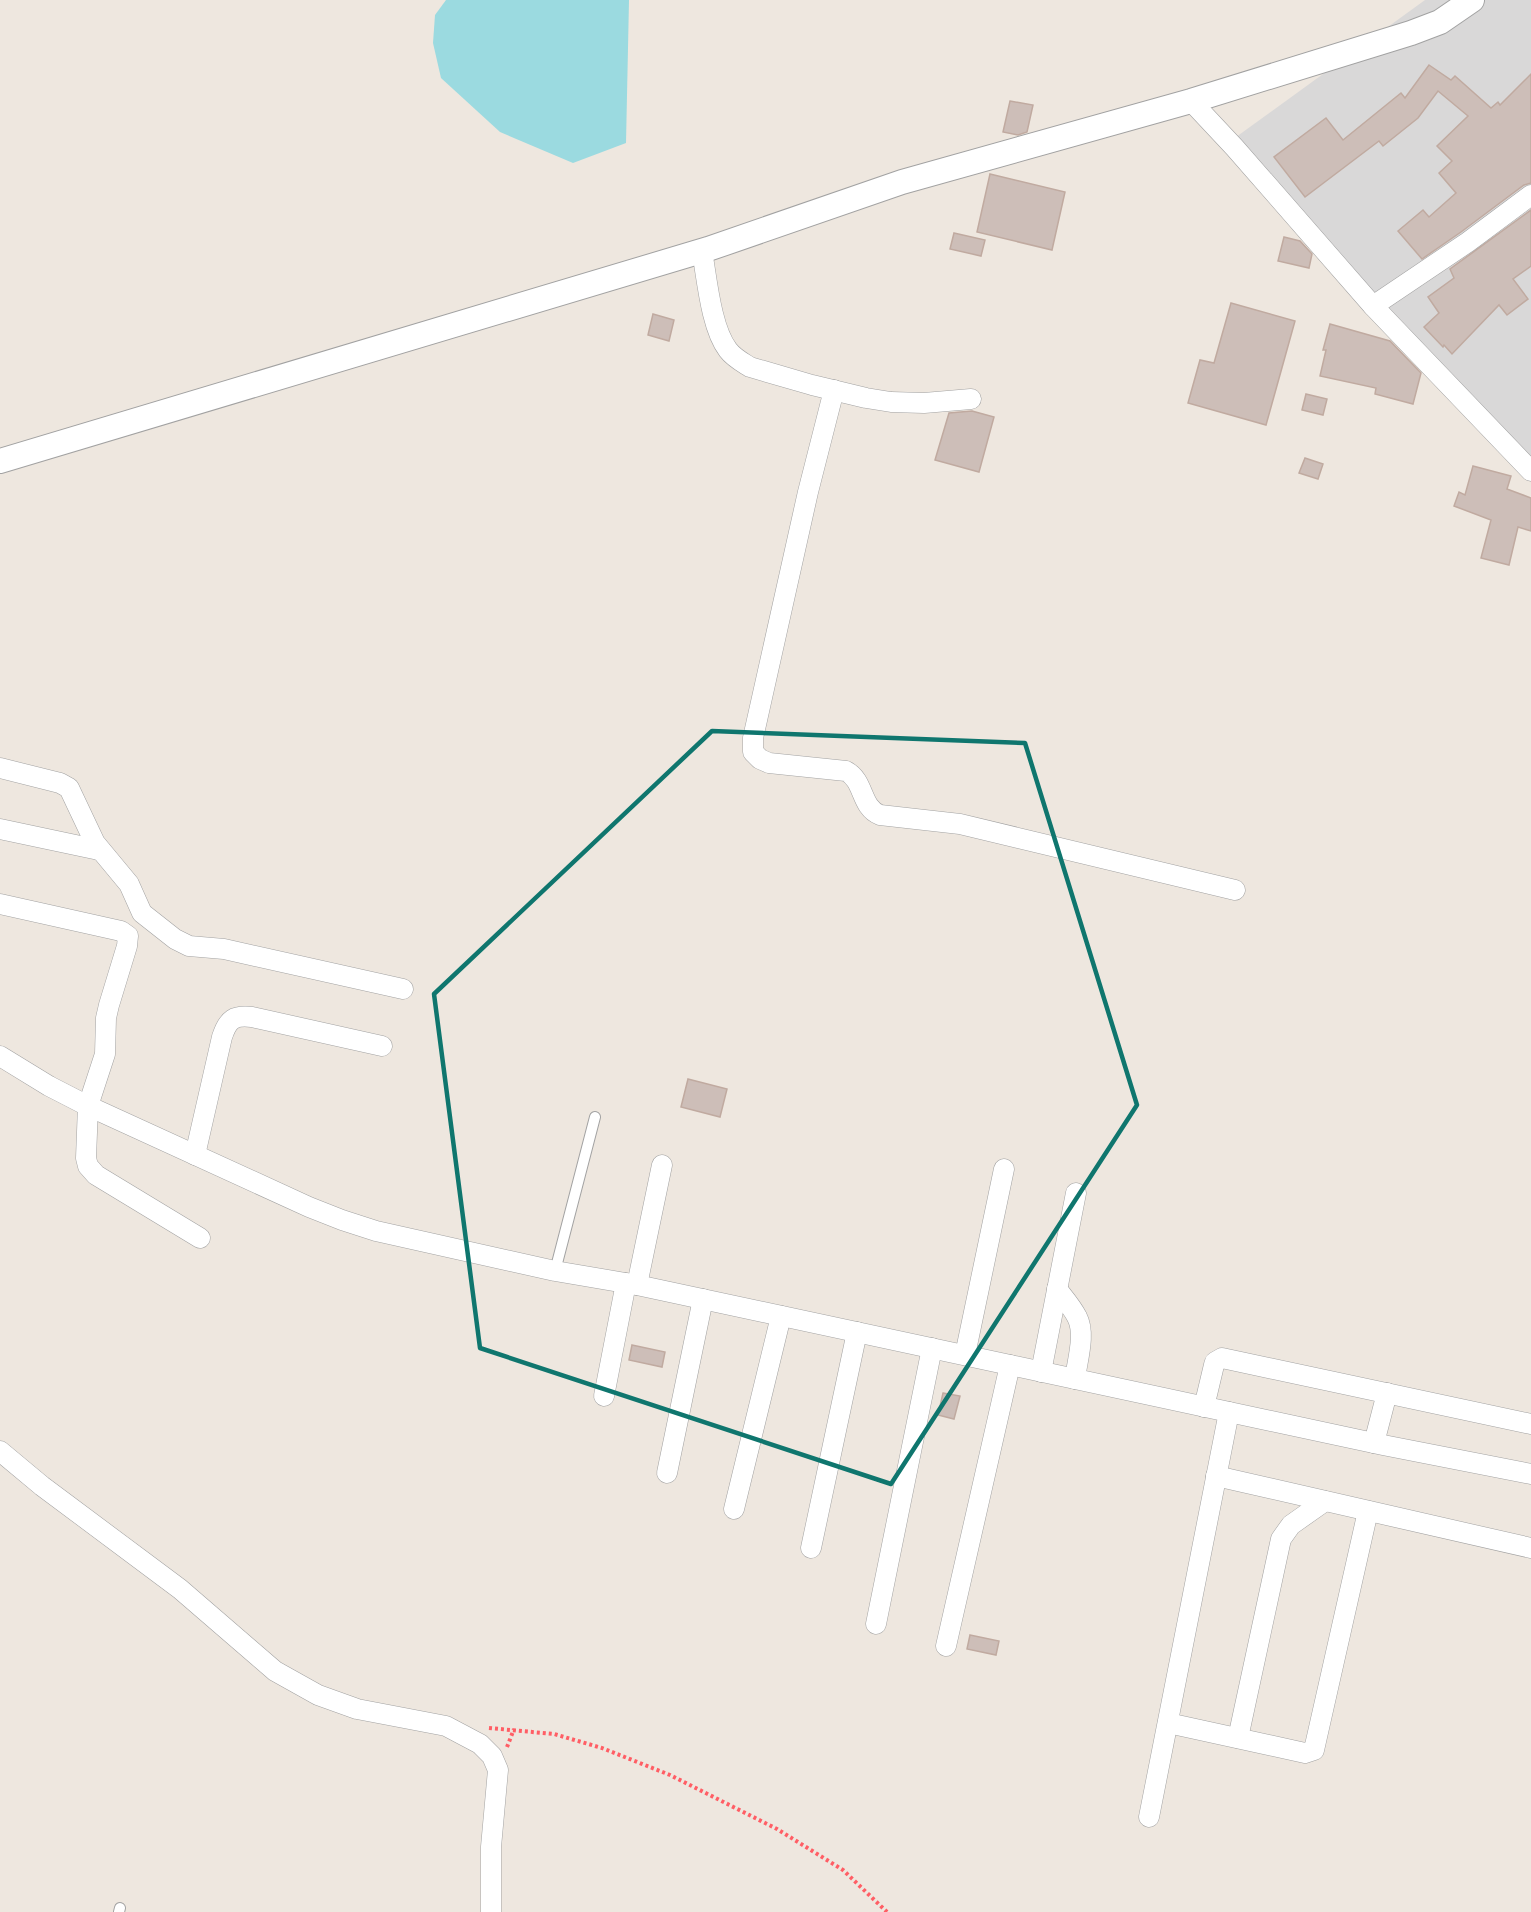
<svg xmlns="http://www.w3.org/2000/svg" width="1531" height="1912" font-family="Arial,sans-serif">
<style>
.residential{fill:#d9d8d8}
.water{fill:#9bdae0}
.building{fill:#cdbeb8;stroke:#c0aaa0;stroke-width:1.5}
.lines{fill:none;stroke-linecap:round;stroke-linejoin:round}
.service-casing{stroke:#a2a2a2;stroke-width:12}
.minor-casing{stroke:#a2a2a2;stroke-width:21}
.tertiary-casing{stroke:#a2a2a2;stroke-width:26}
.path{stroke:#ff5e65;stroke-width:4;stroke-dasharray:3 3;stroke-linecap:butt}
.service{stroke:#fff;stroke-width:10}
.minor{stroke:#fff;stroke-width:20}
.tertiary{stroke:#fff;stroke-width:24}
.marked{fill:none;stroke:#0f766e;stroke-width:4.5;stroke-linejoin:round}
</style>
<rect width="100%" height="100%" fill="#eee7df"/>
<!-- residential -->
<polygon class="residential" points="1425,0 1531,0 1531,482 1225,145"/>
<!-- water -->
<polygon class="water" points="446,0 629,0 626,143 573,163 500,132 441,78 433,43 435,15"/>
<!-- building -->
<g class="building">
<polygon points="1429,65 1451,80 1455,76 1491,108 1498,102 1500,105 1531,74 1531,183 1524,185 1461,232 1422,259 1398,231 1423,210 1429,217 1456,193 1439,173 1452,161 1437,146 1468,116 1438,91 1418,118 1383,146 1379,141 1305,197 1274,157 1326,118 1343,140 1401,93 1405,98"/>
<polygon points="1010,101 1033,105 1027,132 1018,135 1003,132"/>
<polygon points="990,174 1065,192 1052,250 977,232"/>
<polygon points="1531,210 1531,266 1513,279 1528,299 1507,315 1499,305 1452,354 1444,345 1443,347 1424,327 1439,313 1428,297 1454,278 1450,269"/>
<polygon points="954,233 985,240 981,256 950,249"/>
<polygon points="1284,237 1300,241 1312,254 1309,268 1278,261"/>
<polygon points="1231,303 1295,321 1266,425 1188,403 1200,360 1214,363"/>
<polygon points="653,314 674,320 669,341 648,335"/>
<polygon points="1330,324 1390,341 1421,373 1413,404 1375,394 1376,388 1320,376 1326,350 1323,350"/>
<polygon points="1306,394 1327,399 1323,415 1302,410"/>
<polygon points="972,411 994,417 979,472 935,460 949,413"/>
<polygon points="1305,458 1323,464 1318,479 1299,473"/>
<polygon points="1473,466 1511,476 1507,489 1531,498 1531,531 1518,527 1509,565 1481,558 1491,520 1454,506 1459,492 1465,495"/>
<polygon points="688,1079 727,1089 720,1117 681,1107"/>
<polygon points="632,1345 665,1352 662,1367 629,1360"/>
<polygon points="943,1393 960,1396 954,1419 938,1415"/>
<polygon points="970,1635 999,1641 996,1655 967,1649"/>
</g>
<g class="lines">
<defs>
<g id="service">
<polyline points="555,1271 595,1117"/>
<polyline points="119,1912 120,1908"/>
</g>
<g id="minor">
<polyline points="1191,101 1235,148 1373,306 1531,471"/>
<path d="M702 251C707 279 711 328 728 350 734 358 742 362 750 367L812 385 866 398 891 402 924 403 971 399"/>
<polyline points="1373,306 1468,242 1531,195"/>
<path d="M834 390 808 492 753 738V752L760 759 769 763 846 771C865 781 860 807 880 815L960 824 1235 890"/>
<polyline points="0,768 60,783 69,788 95,843 129,884 142,913 175,939 189,946 224,949 403,989"/>
<polyline points="0,829 99,850"/>
<polyline points="0,904 121,931 128,936 127,946 109,1005 106,1018 105,1054 88,1106 86,1158 88,1166 96,1175 200,1238"/>
<polyline points="0,1056 49,1086 86,1105 309,1207 342,1220 376,1231 555,1271 637,1285 1383,1445 1531,1474"/>
<path d="M195 1155 222 1037C228 1019 234 1015 252 1017L382 1046"/>
<polyline points="637,1285 662,1165"/>
<path d="M1057 1289C1064 1298 1072 1307 1077 1317 1086 1334 1077 1361 1075 1379"/>
<polyline points="965,1355 1004,1169"/>
<polyline points="1041,1372 1076,1193"/>
<polyline points="604,1396 626,1283"/>
<polyline points="1204,1407 1214,1365 1215,1362 1222,1358 1531,1424"/>
<polyline points="1374,1443 1387,1393"/>
<polyline points="0,1451 42,1486 180,1589 275,1671 318,1695 357,1709 446,1726 480,1744 492,1756 498,1770 491,1847 491,1912"/>
<polyline points="667,1473 703,1299"/>
<polyline points="1216,1476 1531,1548"/>
<polyline points="734,1509 781,1316"/>
<polyline points="811,1548 857,1332"/>
<polyline points="876,1624 932,1348"/>
<polyline points="946,1646 1010,1365"/>
<polyline points="1168,1723 1305,1753 1314,1750 1368,1511"/>
<polyline points="1238,1738 1281,1539 1291,1525 1325,1501"/>
<polyline points="1149,1817 1229,1412"/>
</g>
<polyline id="tertiary" points="0,461 708,249 902,182 1191,101 1411,33 1440,22 1472,0"/>
</defs>
<!-- service casing -->
<use href="#service" class="service-casing"/>
<!-- minor casing -->
<use href="#minor" class="minor-casing"/>
<!-- tertiary casing -->
<use href="#tertiary" class="tertiary-casing"/>
<!-- path -->
<g class="path">
<polyline points="489,1728 554,1734 602,1748 670,1775 777,1829 843,1870 887,1912"/>
<polyline points="507,1747 514,1729"/>
</g>
<!-- service -->
<use href="#service" class="service"/>
<!-- minor -->
<use href="#minor" class="minor"/>
<!-- tertiary -->
<use href="#tertiary" class="tertiary"/>
</g>
<!-- marked area -->
<path class="marked" d="M712 731 1025 743 1137 1105 891 1484 480 1348 434 994Z"/>
</svg>
